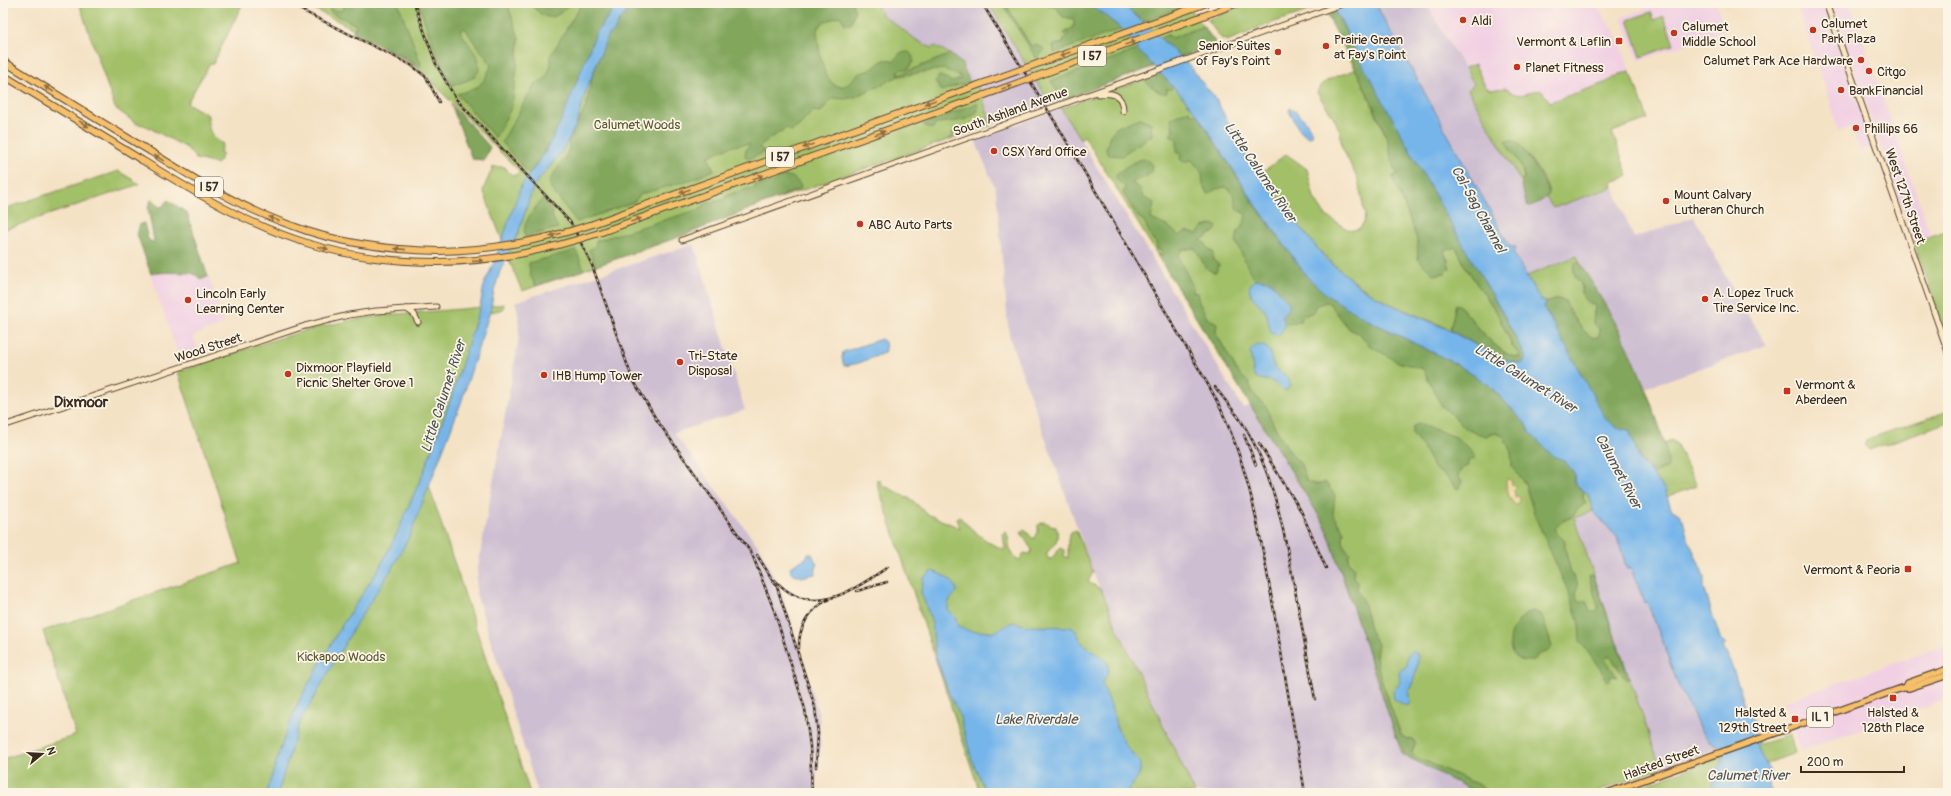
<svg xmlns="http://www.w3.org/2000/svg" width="1951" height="796" font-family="Pangolin,sans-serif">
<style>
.built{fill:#f1d0e3}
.industrial{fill:#cebed1}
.green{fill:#a2c067;stroke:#6e7542}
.forest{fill:#81a65c;stroke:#5e683d}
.sand{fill:#eeda9e;stroke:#94825e}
.water{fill:#76b5ea;stroke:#587084}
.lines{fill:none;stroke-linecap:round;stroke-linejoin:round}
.secondary-casing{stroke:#574637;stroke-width:7}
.primary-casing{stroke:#574637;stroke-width:8}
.motorway-casing{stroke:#574637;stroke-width:8}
.secondary{stroke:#fbe6c4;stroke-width:5}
.primary{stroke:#f6c06b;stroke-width:5.5}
.motorway{stroke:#f6c06b;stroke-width:6}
.rail-casing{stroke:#3b2a1e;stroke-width:2.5}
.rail{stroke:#fcf5e5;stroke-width:1;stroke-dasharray:3;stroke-linecap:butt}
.motorway-bridge-casing{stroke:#574637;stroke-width:8;stroke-linecap:butt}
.motorway-bridge{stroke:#f6c06b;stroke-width:6}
.oneway{fill:#8f6e41}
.poi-dot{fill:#c8321e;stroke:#fcf5e5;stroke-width:1.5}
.labels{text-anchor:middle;stroke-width:3.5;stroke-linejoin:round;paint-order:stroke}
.shield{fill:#fcf5e5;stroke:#75675a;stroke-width:1}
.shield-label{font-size:12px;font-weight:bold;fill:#3b2a1e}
.poi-label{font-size:13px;fill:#3b2a1e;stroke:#fcf5e5;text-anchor:start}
.street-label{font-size:13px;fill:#3b2a1e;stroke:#fcf5e5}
.park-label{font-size:13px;fill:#5a5734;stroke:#fcf5e5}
.water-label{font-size:14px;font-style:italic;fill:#4d545b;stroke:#fcf5e5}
.quarter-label{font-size:15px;font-weight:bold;fill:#3b2a1e;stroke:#fcf5e5}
</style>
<rect width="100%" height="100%" fill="#fcf5e5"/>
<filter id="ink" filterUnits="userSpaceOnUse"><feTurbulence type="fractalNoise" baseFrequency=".025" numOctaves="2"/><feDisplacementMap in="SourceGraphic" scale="8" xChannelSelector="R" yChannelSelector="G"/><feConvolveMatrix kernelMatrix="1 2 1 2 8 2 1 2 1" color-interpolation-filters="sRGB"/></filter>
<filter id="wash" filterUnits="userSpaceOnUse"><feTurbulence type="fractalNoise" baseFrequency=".012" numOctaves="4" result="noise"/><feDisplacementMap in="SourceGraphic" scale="16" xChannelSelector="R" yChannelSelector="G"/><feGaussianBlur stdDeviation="0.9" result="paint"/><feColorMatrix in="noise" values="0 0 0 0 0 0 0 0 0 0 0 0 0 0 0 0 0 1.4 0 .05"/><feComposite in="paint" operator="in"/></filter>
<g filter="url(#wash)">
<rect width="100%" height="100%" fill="#f4e2c5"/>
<!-- built -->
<g class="built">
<polygon points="1426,3 1594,3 1619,38 1632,76 1627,72 1605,83 1550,102 1545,93 1517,96 1505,88 1490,91 1485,86 1475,64 1465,68"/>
<polygon points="1662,3 1716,3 1725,30 1639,61 1622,19 1625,16"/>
<polygon points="1796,3 1823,3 1873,147 1860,151 1851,127 1839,132 1831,107 1832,106"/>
<polygon points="1831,3 1850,3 1931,236 1914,242"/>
<polygon points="201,253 224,324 193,336 200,357 181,363 149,270"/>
<polygon points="1948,644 1948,699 1800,751 1784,702"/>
</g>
<!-- industrial -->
<g class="industrial">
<polygon points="874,3 988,3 1050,104 992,125 976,81 970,83 953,55 935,46 932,48 918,41 881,14 882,12"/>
<polygon points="1375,3 1426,3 1473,83 1473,86 1468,90 1518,176 1525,201 1534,206 1546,198 1553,208 1613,187 1634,238 1694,217 1739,301 1767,345 1645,388 1627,345 1577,256 1527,276 1513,252 1515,247 1510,247"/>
<polygon points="1061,108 1243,408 1250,405 1326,527 1402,754 1477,793 1195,793 1117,628 1093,572 1009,336 996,190 975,140"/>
<polygon points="694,244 745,410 674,433 761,550 781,592 819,715 821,742 815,793 538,793 476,593 478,566 519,337 518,312 515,302"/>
<polygon points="1593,511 1617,537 1627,569 1630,569 1645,602 1647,602 1670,660 1669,661 1679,687 1692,715 1709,741 1715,742 1719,748 1661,769 1574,518"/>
</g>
<!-- green -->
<g class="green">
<path d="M79 3H243L213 64 210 63 187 103 208 115C207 129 211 137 223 144L220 152 223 154 217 164 196 159 187 148 144 125 137 124 115 108Z"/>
<path d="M302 3H874L882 12 881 14 918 41 932 48 935 46C956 56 961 61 970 83L976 81 992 125 742 211 687 234 522 291 507 255 518 234 533 187 502 240 483 190 493 167H505L510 174 515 175 520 172 419 69 354 29Z"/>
<polygon points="988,3 1185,3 1215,42 1214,45 1050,104"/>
<polygon points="1250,3 1329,3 1329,4 1272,23 1227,41 1221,38 1207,20"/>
<polygon points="1651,12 1654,20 1664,16 1674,45 1641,57 1628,20"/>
<path d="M1475 64 1485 86 1490 90 1505 88C1526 103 1524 88 1542 91L1550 102 1605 83 1620 74 1629 72 1632 76 1648 119 1612 132 1628 176 1612 182 1613 187 1553 208 1546 198 1549 194C1547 180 1523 145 1510 140L1509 148 1519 160 1524 177 1521 182 1468 90 1474 84 1465 68Z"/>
<path d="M1356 69 1387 138 1393 165 1398 174 1392 177 1404 204 1417 239 1418 259 1449 261 1443 251 1456 247 1466 268 1496 311 1513 347 1519 354 1520 358C1495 356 1475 319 1456 304L1450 330C1433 320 1407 313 1388 303 1334 275 1294 225 1259 175L1286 154 1307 169 1314 198 1325 215 1347 229 1354 230 1360 228 1364 222 1365 215 1358 180 1342 147 1340 132 1334 118 1317 93C1321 78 1344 75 1356 69Z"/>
<polygon points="1162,73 1197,114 1232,169 1409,339 1456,364 1588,494 1593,511 1574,518 1661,769 1593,793 1477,793 1402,754 1326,527 1084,136 1080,139 1061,108"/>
<polygon points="118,171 140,184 3,230 3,209"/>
<polygon points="1948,230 1948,341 1914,242"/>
<path d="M1577 256 1580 263 1578 262 1576 278 1581 284V292L1591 304 1595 305 1593 323 1600 330V334L1595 338C1582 337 1575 315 1567 306 1565 303 1560 301 1557 299L1546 303V302L1541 301 1527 276Z"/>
<path d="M504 304 503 309 477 316 462 368 424 471 530 793H3V759L76 735 43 631 241 563 178 372C233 354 289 332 347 321 399 311 452 312 504 304Z"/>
<polygon points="1948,411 1948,422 1869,450 1864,445 1868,439"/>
<polygon points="1671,440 1676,443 1697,486 1666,497 1665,490 1653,474 1661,469 1664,469 1666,452 1664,443"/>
<path d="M876 480H879L884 488 887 487 912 500 927 514 960 528 957 518 959 516C967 526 992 548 1005 549L1003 533 1006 532C1012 545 1006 556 1020 560L1024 553 1030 554 1032 550 1021 533 1024 529 1033 539 1038 532V525L1044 522 1056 527C1060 538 1056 545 1047 552V558L1051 559 1060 548 1064 550V556L1068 558V539L1071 532 1076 530 1093 572 1088 582 1101 589 1117 628 1195 793H980Z"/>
<polygon points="1790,735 1795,753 1765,764 1756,745"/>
<polygon points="1724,756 1710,793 1621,793"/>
</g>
<!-- forest -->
<g class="forest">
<polygon points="344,3 398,3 421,64 420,68 403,57 352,33 356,25 330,12 329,9 341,11 344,8"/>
<path d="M418 3H507L519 38 518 59 512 106 495 138 457 94C479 88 482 87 491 66L486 56 478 48 465 28 460 31 478 58 479 71C472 81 463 82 451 85L438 58Z"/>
<path d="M529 3H570C552 23 546 21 529 3Z"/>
<path d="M582 3H618C588 37 581 80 562 119 553 139 541 157 529 175L502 142 534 85 546 78 551 65V55Z"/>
<path d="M633 3H852L855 11 851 24H845L840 16 822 23 817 29C818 42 822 92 844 86 851 84 852 78 858 74 862 72 866 72 870 70 878 65 883 56 894 61L900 53 909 52 913 57V62L908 69 899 70 898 75 946 56 949 53 962 64 970 83 959 85 941 91 935 82 939 76 948 79 952 82 961 79 960 76 943 69 899 76 855 97 845 99 833 98 821 112 813 111 799 126 791 131 786 128 762 144 759 147 765 152 748 159 745 156 746 150 750 144C736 144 721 149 708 157L714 170 693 179 641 194 634 202 577 222 551 189 549 181 565 158 569 149 568 141 586 107 592 77 607 37Z"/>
<polygon points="1002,3 1005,3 1031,46 1036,44 1037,46 1042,47 1044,50 1037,59"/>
<polygon points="1046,3 1089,3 1122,29 1054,53 1053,45 1063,43 1064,38 1069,34 1068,32 1065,35 1064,33 1074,27 1074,19 1063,17 1057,8 1050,6"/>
<polygon points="1122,3 1185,3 1187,6 1143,22"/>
<path d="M1335 12 1438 201 1506 319 1526 358 1522 364 1501 359 1450 330 1456 304 1459 305C1474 320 1496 356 1520 358L1519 354 1513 347 1496 311 1466 268 1456 247 1444 251 1450 268 1445 273 1434 275 1418 259 1417 239 1404 204 1392 177 1398 174C1389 164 1391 148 1386 136 1369 94 1348 54 1327 15Z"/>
<polygon points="1203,26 1215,42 1214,45 1180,57 1160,38 1168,35 1172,38"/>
<polygon points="1139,49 1155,66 1062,100 1051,81"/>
<path d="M1162 73 1174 86 1171 89H1166L1167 93C1158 95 1151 85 1144 80Z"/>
<path d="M977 103 978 110C970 124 949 120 936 124L933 129 923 125Z"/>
<polygon points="451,104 490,147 484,160 472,159"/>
<path d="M1190 111 1191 114H1197L1253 202 1307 277 1366 319 1456 364 1489 385 1525 423 1530 433 1553 456 1563 460 1572 470 1575 475 1574 481 1579 488 1584 490 1583 498 1586 503 1578 509 1572 517 1563 521 1555 528 1557 533 1565 541V549L1571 572 1578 585 1576 595 1578 601H1586L1590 612H1594L1598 610V606L1589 577 1593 575 1629 679H1625L1610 655 1605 659 1617 677 1611 676 1610 681H1608L1590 654 1580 642 1579 624 1571 598 1534 514 1525 484 1512 466 1511 452 1502 434 1496 433 1486 436 1468 430 1442 406 1423 369 1398 362 1369 345 1360 334 1349 329 1329 303 1326 302 1315 306 1314 312 1303 316 1300 321 1288 324 1284 323 1282 315 1287 310V301L1270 281 1255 279 1252 276 1236 242 1238 231 1244 224 1246 216 1244 213 1237 210C1235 201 1235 192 1225 187L1216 189 1208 194 1203 185 1202 173 1192 160 1183 162 1180 159 1181 153 1177 152V139L1170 135 1173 130 1171 119 1179 114Z"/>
<polygon points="989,117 992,125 950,139 951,134 982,122"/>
<path d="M1140 118 1151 123 1152 135C1142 143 1131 147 1122 156L1108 155 1106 149 1110 135 1117 127Z"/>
<path d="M1506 140C1509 140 1513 140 1515 141 1522 144 1548 187 1549 194 1544 200 1536 205 1529 206L1526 204 1521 182 1524 177C1523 160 1506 149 1506 140Z"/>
<path d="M1146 159 1152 165C1152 180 1140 176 1132 183L1140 189 1143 197 1154 203 1151 219 1169 227 1179 236 1186 231 1197 234 1203 227 1214 224 1217 227 1215 231 1200 241 1205 243 1210 251 1213 252V260L1219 265 1216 272H1212L1205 267 1195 248 1182 250 1178 256 1193 287V292L1197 293 1199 302 1207 318 1217 323 1216 333 1237 371 1249 383 1253 393 1268 409C1267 417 1286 445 1291 453 1293 457 1297 459 1300 463 1303 468 1304 474 1306 480 1312 484 1319 486 1325 482L1335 495 1333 514 1344 532C1342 540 1343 547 1350 553L1348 556 1349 563 1354 567 1353 577 1357 581V591L1362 598 1372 635 1378 644 1376 657 1381 679 1401 735 1407 739 1414 740 1415 744 1412 752 1416 757 1477 784 1490 793H1477L1404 755 1402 747 1398 742 1326 527 1157 255 1163 254V251L1157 249 1156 243 1151 238C1150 232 1146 228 1144 221L1138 217 1123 193 1125 187 1116 179 1117 173C1126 168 1134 159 1146 159Z"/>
<path d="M783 176C792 175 796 179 801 186L800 189 687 234 596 266 589 250 595 247 596 241 700 209 706 203 725 199 726 196 745 189 755 188V185L775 182 777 178Z"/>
<path d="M543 198 553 212 552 216 558 228 525 237C521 222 535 209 543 198Z"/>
<path d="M151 200H153L159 207 163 206 168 200 187 213 208 277 202 279C198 278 197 275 194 274 190 272 156 272 151 274L137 234 140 224 144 223 148 239 152 242 154 241 148 208Z"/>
<polygon points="576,250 584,270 536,286 530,275 529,263"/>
<path d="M1576 262 1580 263C1596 290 1613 317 1627 345 1635 361 1675 457 1667 468L1661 469 1653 474 1640 460 1629 430 1617 428 1606 419 1544 308 1546 303 1557 299 1565 301C1570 315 1581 330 1593 338L1599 337 1600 330 1593 323 1595 305 1587 303 1583 297 1581 284 1576 278 1573 267Z"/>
<path d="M1419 424 1456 437C1461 443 1474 449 1475 458L1468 461V466L1462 468 1458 476 1462 482 1460 488H1456L1448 478 1434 468 1422 446 1412 433 1413 426Z"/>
<path d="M1533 611 1542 615 1552 647 1547 652 1539 654 1533 661C1500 665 1505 621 1533 611Z"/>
</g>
<!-- sand -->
<polygon class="sand" points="1507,479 1511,480 1512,485 1516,486 1514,490 1515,497 1518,496 1520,498 1516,506 1508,496 1506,482"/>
<!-- water -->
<g class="water">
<polygon points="618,3 635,3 618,22 614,32 608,35 587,88 576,125 563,150 533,187 518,234 500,271 494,291 490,311 461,403 410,535 393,567 356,624 299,724 278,793 266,793 288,726 301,697 339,630 381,565 397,533 424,471 450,401 480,307 484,284 494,263 521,186 546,151 562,119 596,33"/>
<polygon points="1089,3 1122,3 1192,68 1199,79 1214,96 1244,151 1259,175 1325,258 1360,287 1388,303 1447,329 1501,359 1522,364 1526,358 1506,319 1438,201 1359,58 1340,19 1329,3 1375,3 1510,247 1516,247 1513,252 1541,301 1546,301 1544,308 1606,419 1617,428 1629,430 1640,460 1665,490 1671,509 1679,514 1683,520 1687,536 1704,576 1704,588 1721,641 1723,641 1726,644 1723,646 1725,652 1728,654 1745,705 1754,721 1755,735 1759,744 1756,746 1770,772 1769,786 1774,793 1710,793 1716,771 1724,756 1721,747 1709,741 1700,729 1679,687 1669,661 1670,660 1647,602 1645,603 1631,569 1627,569 1617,537 1593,511 1588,494 1576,485 1575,475 1572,470 1563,460 1553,456 1530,433 1525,423 1489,385 1456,364 1366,319 1328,296 1307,277 1254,202 1197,114 1183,97 1135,47 1127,33"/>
<path d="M1290 108C1299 112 1312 126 1312 136L1308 137 1298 128 1289 111Z"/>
<polygon points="1255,279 1270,281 1289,303 1289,308 1282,315 1285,326 1280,334 1276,335 1271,333 1266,312 1251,295 1249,287"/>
<polygon points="881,339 885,342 886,352 859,363 844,366 842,358 843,352"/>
<path d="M1257 345C1276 346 1267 360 1276 369 1280 372 1285 374 1289 379L1290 385 1286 391 1272 381 1260 379 1254 376 1250 351Z"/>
<polygon points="808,554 812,554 817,565 815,574 801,577 791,573 790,567 806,558"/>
<path d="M932 571C942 574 955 580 957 591 952 599 947 599 948 610L955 617 958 627 970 631 994 632 1013 622 1029 626 1071 627 1076 631 1082 643 1107 662C1111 671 1107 675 1102 683 1103 689 1107 694 1109 700 1114 715 1116 730 1125 744 1128 751 1138 757 1140 764 1142 774 1134 784 1127 791L1125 793H986L972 760 959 714 950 696 935 655 932 623 921 592 923 578Z"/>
<path d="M1413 651 1417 654C1421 663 1413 682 1409 691 1408 695 1410 700 1410 704L1406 706 1394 699 1393 691 1400 683 1399 671 1407 666 1408 654Z"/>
</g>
</g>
<g filter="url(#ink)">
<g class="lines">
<defs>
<g id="secondary">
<polyline points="1826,3 1948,352"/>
<path d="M1098 94C1112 92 1123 94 1123 111"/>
<polyline points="682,240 1345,3"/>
<polyline points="407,309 414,314 418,322"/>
<polyline points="3,426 305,326 349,315 376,311 436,307"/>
</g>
<g id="primary">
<polyline points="1906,687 1908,683 1948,669"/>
<polyline points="1607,793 1902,688 1909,688 1948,675"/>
</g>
<g id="motorway">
<polyline points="1214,12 1238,3"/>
<path d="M3 61C51 91 99 121 148 150 193 178 239 207 290 225 337 243 388 250 439 251"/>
<path d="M3 75C49 103 94 131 140 159 194 192 249 226 310 244 352 257 395 262 439 262"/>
<polyline points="593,224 967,89"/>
<polyline points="599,233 971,100"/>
</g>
</defs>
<!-- secondary casing -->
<use href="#secondary" class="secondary-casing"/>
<!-- primary casing -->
<use href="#primary" class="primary-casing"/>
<!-- motorway casing -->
<use href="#motorway" class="motorway-casing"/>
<!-- secondary -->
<use href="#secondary" class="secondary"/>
<!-- primary -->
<use href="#primary" class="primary"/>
<!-- motorway -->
<use href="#motorway" class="motorway"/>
<defs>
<g id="rail">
<polyline points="414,3 436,64 456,99 571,223 592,265 632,378 656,419 752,554 774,610 805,709 810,746 812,793"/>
<path d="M982 3 1060 130 1210 388C1249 458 1261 539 1275 617 1285 676 1295 734 1305 793"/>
<polyline points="289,4 411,65 426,77 439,102"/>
<polyline points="1215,387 1239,418"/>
<path d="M1237 415C1273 466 1284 530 1295 590 1302 626 1308 662 1315 699"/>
<polyline points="1244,435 1256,465"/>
<polyline points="1259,443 1301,511 1326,568"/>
<polyline points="757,555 777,587 815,707 818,734 816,767"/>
<path d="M775 580C812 621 853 590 888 567"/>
<polyline points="857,591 887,582"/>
<path d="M799 648C798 627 810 609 828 600"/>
</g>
</defs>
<!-- rail casing -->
<use href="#rail" class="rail-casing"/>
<!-- rail -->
<use href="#rail" class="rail"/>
<defs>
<g id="motorway-bridge">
<polyline points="967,89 1207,3"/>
<polyline points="971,100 1214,12"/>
<path d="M439 251C492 250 542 241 593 224"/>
<path d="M439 262C498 261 543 251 599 233"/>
</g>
</defs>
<!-- motorway-bridge casing -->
<use href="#motorway-bridge" class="motorway-bridge-casing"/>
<!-- motorway-bridge -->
<use href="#motorway-bridge" class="motorway-bridge"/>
</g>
<!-- one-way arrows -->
<defs><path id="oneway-solid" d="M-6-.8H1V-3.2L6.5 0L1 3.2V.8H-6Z"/></defs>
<g class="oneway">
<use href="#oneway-solid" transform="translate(1130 43) rotate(-20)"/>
<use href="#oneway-solid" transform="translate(1065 54) rotate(160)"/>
<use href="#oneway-solid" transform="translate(1007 87) rotate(-20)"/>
<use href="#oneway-solid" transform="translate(49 89) rotate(-148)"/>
<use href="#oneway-solid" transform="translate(930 102) rotate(160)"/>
<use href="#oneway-solid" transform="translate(84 124) rotate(32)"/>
<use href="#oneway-solid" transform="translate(880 133) rotate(-20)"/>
<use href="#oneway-solid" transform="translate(808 146) rotate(160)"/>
<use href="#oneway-solid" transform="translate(159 158) rotate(-149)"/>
<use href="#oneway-solid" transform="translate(758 177) rotate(-20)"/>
<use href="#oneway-solid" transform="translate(685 191) rotate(160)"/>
<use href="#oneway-solid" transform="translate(274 219) rotate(-158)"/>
<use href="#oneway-solid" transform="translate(636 220) rotate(-19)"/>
<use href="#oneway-solid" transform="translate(555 235) rotate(163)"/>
<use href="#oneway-solid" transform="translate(323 248) rotate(14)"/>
<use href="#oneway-solid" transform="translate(400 249) rotate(-174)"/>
<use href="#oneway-solid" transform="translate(478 261) rotate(-4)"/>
</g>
</g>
<!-- markers -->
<g class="poi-dot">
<circle cx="1463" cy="20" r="4"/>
<circle cx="1813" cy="30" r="4"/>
<circle cx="1674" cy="33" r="4"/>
<rect x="1615" y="37" width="8" height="8" rx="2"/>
<circle cx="1326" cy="46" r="4"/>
<circle cx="1278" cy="52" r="4"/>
<circle cx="1861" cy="60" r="4"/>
<circle cx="1517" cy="67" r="4"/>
<circle cx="1869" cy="71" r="4"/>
<circle cx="1841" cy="90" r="4"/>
<circle cx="1856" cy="128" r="4"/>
<circle cx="994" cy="151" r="4"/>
<circle cx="1666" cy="201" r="4"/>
<circle cx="860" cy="224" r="4"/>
<circle cx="1705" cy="299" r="4"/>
<circle cx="188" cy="300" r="4"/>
<circle cx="680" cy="362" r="4"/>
<circle cx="288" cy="374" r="4"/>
<circle cx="544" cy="375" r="4"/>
<rect x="1783" y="387" width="8" height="8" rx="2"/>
<rect x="1904" y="565" width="8" height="8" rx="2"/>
<rect x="1889" y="694" width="8" height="8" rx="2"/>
<rect x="1791" y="715" width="8" height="8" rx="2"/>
</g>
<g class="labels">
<!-- shield labels -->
<g class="shield">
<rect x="1078" y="46" width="28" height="20" rx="3"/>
<rect x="766" y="147" width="28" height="20" rx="3"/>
<rect x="195" y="177" width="28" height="20" rx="3"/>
<rect x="1807" y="707" width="26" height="20" rx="3"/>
</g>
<g class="shield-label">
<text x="1092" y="60">I 57</text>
<text x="780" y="161">I 57</text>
<text x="209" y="191">I 57</text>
<text x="1820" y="721">IL 1</text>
</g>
<!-- poi labels -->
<g class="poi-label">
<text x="1471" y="25">Aldi</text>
<text x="1821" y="28">Calumet<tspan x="1821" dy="15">Park Plaza</tspan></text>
<text x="1682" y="31">Calumet<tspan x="1682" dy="15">Middle School</tspan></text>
<text x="1334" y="44">Prairie Green<tspan x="1334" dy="15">at Fay's Point</tspan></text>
<text x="1611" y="46" text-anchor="end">Vermont &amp; Laflin</text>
<text x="1270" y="50" text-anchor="end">Senior Suites<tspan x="1270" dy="15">of Fay’s Point</tspan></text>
<text x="1853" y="65" text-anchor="end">Calumet Park Ace Hardware</text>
<text x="1525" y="72">Planet Fitness</text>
<text x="1877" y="76">Citgo</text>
<text x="1849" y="95">BankFinancial</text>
<text x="1864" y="133">Phillips 66</text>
<text x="1002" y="156">CSX Yard Office</text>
<text x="1674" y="199">Mount Calvary<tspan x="1674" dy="15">Lutheran Church</tspan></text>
<text x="868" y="229">ABC Auto Parts</text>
<text x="1713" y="297">A. Lopez Truck<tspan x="1713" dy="15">Tire Service Inc.</tspan></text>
<text x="196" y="298">Lincoln Early<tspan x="196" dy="15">Learning Center</tspan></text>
<text x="688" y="360">Tri-State<tspan x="688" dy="15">Disposal</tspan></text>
<text x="296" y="372">Dixmoor Playfield<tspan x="296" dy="15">Picnic Shelter Grove 1</tspan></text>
<text x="552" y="380">IHB Hump Tower</text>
<text x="1795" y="389">Vermont &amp;<tspan x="1795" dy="15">Aberdeen</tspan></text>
<text x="1900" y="574" text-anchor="end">Vermont &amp; Peoria</text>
<text x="1787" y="717" text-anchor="end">Halsted &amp;<tspan x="1787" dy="15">129th Street</tspan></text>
<text x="1893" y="717" text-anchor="middle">Halsted &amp;<tspan x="1893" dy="15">128th Place</tspan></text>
</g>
<!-- street labels -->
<g class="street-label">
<text transform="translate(1010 111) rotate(-20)" y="5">South Ashland Avenue</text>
<text transform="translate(1906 196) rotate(71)" y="5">West 127th Street</text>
<text transform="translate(208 347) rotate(-18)" y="5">Wood Street</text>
<text transform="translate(1661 762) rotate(-20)" y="5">Halsted Street</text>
</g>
<!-- park labels -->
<g class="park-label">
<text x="637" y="129">Calumet Woods</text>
<text x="341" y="661">Kickapoo Woods</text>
</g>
<!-- water labels -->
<g class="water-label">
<text transform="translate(1261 172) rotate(56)" y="5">Little Calumet River</text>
<text transform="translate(1479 209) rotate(61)" y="5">Cal-Sag Channel</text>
<text transform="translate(1526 378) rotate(32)" y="5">Little Calumet River</text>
<text transform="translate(443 396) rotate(-72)" y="5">Little Calumet River</text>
<text transform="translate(1619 471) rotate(62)" y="5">Calumet River</text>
<text x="1036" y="724">Lake Riverdale</text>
<text x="1748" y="780">Calumet River</text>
</g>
<!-- quarter labels -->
<g class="quarter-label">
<text x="81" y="407">Dixmoor</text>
</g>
</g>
<!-- margin -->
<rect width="1951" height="796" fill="none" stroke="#fcf5e5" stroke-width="16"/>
<!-- north arrow -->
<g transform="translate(42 754) rotate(72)" stroke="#fcf5e5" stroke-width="3" paint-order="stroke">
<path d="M0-3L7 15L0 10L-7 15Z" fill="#3b2a1e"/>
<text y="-6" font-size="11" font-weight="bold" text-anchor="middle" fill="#3b2a1e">N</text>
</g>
<!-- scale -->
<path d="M1801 766v6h103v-6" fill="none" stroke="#3b2a1e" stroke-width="2"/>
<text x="1807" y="766" font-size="12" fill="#3b2a1e" stroke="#fcf5e5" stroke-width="3" paint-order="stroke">200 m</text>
</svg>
